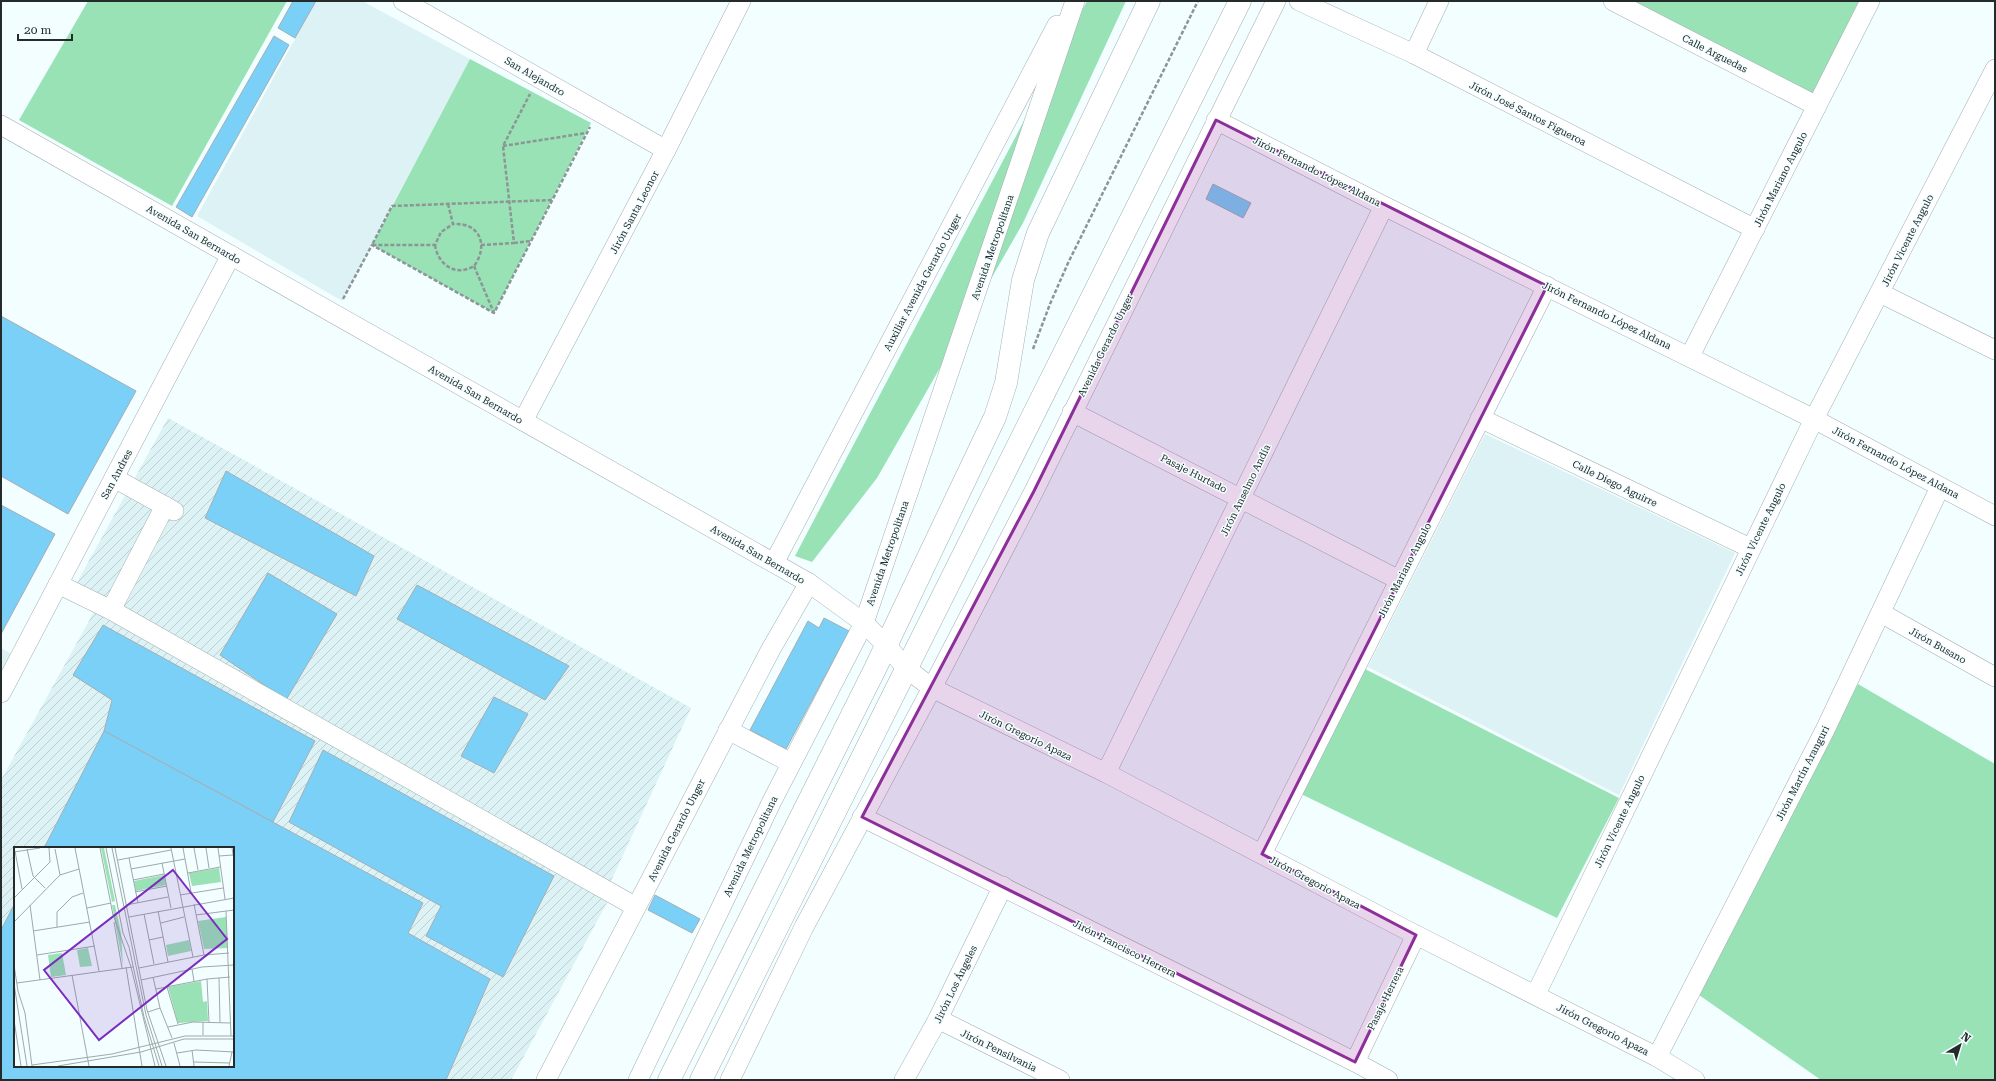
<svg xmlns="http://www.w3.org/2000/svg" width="1996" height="1081" font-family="'Roboto Serif',serif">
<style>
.built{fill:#dcf2f4}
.industrial{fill:url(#industrial-furrows);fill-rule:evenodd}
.green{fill:#98e2b5}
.building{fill:#7ad0f6;stroke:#a4aeb3}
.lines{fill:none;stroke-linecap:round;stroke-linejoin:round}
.minor-casing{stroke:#a4afb0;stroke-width:20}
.major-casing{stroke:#a4afb0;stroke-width:23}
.path{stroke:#8d9696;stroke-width:2.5;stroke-dasharray:4 2;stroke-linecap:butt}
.minor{stroke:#fff;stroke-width:19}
.major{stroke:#fff;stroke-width:22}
.marked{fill:#8d2f9a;fill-opacity:0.2;stroke:#8d2f9a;stroke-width:3;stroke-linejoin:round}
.labels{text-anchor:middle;stroke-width:3;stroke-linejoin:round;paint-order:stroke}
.street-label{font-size:10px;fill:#252a2a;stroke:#f2feff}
.inset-road{fill:none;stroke:#a0a9aa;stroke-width:1}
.view{fill:#7b2cbf;fill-opacity:0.15;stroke:#7b2cbf;stroke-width:2}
.inset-edge{fill:none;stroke:#252a2a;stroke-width:2}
</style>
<defs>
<pattern id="industrial-furrows" width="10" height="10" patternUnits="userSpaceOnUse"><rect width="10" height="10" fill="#dcf2f4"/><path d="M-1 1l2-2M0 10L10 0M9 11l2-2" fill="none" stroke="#bdd0d1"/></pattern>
</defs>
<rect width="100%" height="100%" fill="#f2feff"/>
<!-- built -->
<g class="built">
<polygon points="316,1 362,1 470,59 342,301 197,216"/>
<polygon points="1485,434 1735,553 1619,795 1368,667"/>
<polygon points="1,648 19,658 1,693"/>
</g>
<!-- industrial -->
<path class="industrial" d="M168 418 691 708 604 896 609 899 511 1080H1V780L95 610 70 595ZM15 848H233V1066H15Z"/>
<!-- green -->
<g class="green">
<polygon points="88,1 287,1 172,206 19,120"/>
<polygon points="1087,1 1126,1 1023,223 877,478 812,562 795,556"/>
<polygon points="1633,1 1859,1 1813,94"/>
<polygon points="470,59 591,123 494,313 372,245"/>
<polygon points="1365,669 1619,798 1557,918 1301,794"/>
<polygon points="1858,684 1995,764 1995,1080 1821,1080 1699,995"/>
</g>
<!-- building -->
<g class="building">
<polygon points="293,1 316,1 295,38 278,28"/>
<polygon points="274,36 289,45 192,217 176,207"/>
<polygon points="1213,184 1251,203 1243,218 1206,199"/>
<polygon points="1,316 136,391 68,514 1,476"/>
<polygon points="226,471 374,556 356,596 205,518"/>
<polygon points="1,505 55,534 1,634"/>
<polygon points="268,573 337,614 286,700 220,655"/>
<polygon points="417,585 569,666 545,700 397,619"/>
<polygon points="824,618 849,631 786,749 750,730 808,621 819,628"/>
<polygon points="103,625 315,741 273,822 104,731 112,700 73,675"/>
<polygon points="494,697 528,714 494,773 461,756"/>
<polygon points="104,731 423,903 408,933 490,979 446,1080 1,1080 1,930 15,903 15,1066 233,1066 233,848 44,848"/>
<polygon points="323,750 554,876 503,977 426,936 441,906 289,822"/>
<polygon points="655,895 700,919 692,933 648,910"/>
</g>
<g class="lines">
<defs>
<g id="minor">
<polyline points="403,1 666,150"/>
<polyline points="1299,1 1414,54 1755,229"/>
<polyline points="1613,1 1817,106"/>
<polyline points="1414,54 1439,1"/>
<polyline points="1216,120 1384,206 1814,419 1995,516"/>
<polyline points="1,125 809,583 864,623 886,645 907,669 932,688 1106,773 1416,935 1657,1057 1695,1080"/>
<polyline points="1880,293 1995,350"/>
<polyline points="1690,356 1870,1"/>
<polyline points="1072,412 1399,580"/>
<polyline points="1480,418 1750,548"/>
<polyline points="523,421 666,150 741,1"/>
<polyline points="114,478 174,511"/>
<polyline points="774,563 1057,25"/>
<polyline points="58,584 111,610 636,907"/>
<polyline points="111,610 165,506"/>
<polyline points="1881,613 1995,677"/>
<polyline points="1,693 231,255"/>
<polyline points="728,730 791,763"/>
<polyline points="1106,773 1384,206"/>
<polyline points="862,817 1355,1062 1388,1080"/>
<polyline points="1262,854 1547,286"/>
<polyline points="1536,994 1814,419 1995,69"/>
<polyline points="938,1019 1060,1080"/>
<polyline points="1657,1057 1825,730 1940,487"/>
<polyline points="1355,1062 1416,935"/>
<polyline points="546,1080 771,649 809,583"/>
<polyline points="638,1080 772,801 864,623 1075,1"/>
<polyline points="730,1080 804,927 932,688 1034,491 1276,1"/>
<polyline points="904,1080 938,1019 1003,886"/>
</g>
<g id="major">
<polyline points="669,1080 875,669 995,417 1006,383 1023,280 1038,233 1149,1"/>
<polyline points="701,1080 1240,1"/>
</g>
</defs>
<!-- minor casing -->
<use href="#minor" class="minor-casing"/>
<!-- major casing -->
<use href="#major" class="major-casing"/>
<!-- path -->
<g class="path">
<polyline points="503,146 586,133"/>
<polyline points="448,204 453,224 441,232 435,245 372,245 392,206 552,200"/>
<polyline points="514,243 531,241"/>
<path d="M435 245C438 265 456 277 474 266 489 246 480 222 453 224"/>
<polyline points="481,245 514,243 503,146 530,94"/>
<polyline points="474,266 494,313"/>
<polyline points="343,299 372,245 494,313 590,127"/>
<polyline points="1033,349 1050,304 1068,263 1198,1"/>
</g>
<!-- minor -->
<use href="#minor" class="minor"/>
<!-- major -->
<use href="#major" class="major"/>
</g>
<!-- marked area -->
<path class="marked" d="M1216 120 1547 286 1262 854 1416 935 1355 1062 862 817 1034 491Z"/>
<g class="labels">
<!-- street labels -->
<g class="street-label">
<text transform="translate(1715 53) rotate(27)" y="4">Calle Arguedas</text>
<text transform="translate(535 76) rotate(30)" y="4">San Alejandro</text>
<text transform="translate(1528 113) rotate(27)" y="4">Jirón José Santos Figueroa</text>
<text transform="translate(1317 171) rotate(27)" y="4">Jirón Fernando López Aldana</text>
<text transform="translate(1780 179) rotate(-63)" y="4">Jirón Mariano Angulo</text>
<text transform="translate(634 212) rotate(-62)" y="4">Jirón Santa Leonor</text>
<text transform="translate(194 234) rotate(30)" y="4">Avenida San Bernardo</text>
<text transform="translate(1907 240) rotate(-63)" y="4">Jirón Vicente Angulo</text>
<text transform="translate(992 247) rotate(-71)" y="4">Avenida Metropolitana</text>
<text transform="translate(922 282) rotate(-62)" y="4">Auxiliar Avenida Gerardo Unger</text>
<text transform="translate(1607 315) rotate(26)" y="4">Jirón Fernando López Aldana</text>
<text transform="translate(1105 345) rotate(-64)" y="4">Avenida Gerardo Unger</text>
<text transform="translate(476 394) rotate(30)" y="4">Avenida San Bernardo</text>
<text transform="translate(1896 462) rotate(28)" y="4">Jirón Fernando López Aldana</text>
<text transform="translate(1194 473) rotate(27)" y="4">Pasaje Hurtado</text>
<text transform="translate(116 474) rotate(-62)" y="4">San Andres</text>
<text transform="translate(1615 483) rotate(26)" y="4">Calle Diego Aguirre</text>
<text transform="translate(1245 490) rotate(-64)" y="4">Jirón Anselmo Andía</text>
<text transform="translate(1760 529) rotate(-64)" y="4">Jirón Vicente Angulo</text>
<text transform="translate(887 553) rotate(-71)" y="4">Avenida Metropolitana</text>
<text transform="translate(758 554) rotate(30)" y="4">Avenida San Bernardo</text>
<text transform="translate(1404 570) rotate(-63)" y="4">Jirón Mariano Angulo</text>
<text transform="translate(1938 645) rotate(29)" y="4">Jirón Busano</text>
<text transform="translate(1026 735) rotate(26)" y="4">Jirón Gregorio Apaza</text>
<text transform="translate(1802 773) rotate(-63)" y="4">Jirón Martín Aranguri</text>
<text transform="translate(1619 821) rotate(-64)" y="4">Jirón Vicente Angulo</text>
<text transform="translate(676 830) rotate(-63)" y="4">Avenida Gerardo Unger</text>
<text transform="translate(750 846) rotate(-64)" y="4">Avenida Metropolitana</text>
<text transform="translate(1315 882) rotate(28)" y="4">Jirón Gregorio Apaza</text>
<text transform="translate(1125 948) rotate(27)" y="4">Jirón Francisco Herrera</text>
<text transform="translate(955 984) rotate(-64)" y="4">Jirón Los Ángeles</text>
<text transform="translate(1385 998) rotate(-64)" y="4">Pasaje Herrera</text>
<text transform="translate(1603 1029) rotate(27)" y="4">Jirón Gregorio Apaza</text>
<text transform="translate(999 1050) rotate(26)" y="4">Jirón Pensilvania</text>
</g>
</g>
<!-- overview -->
<g transform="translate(14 847)">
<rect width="220" height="220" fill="#f2feff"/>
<path d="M87 1H90L101 54 98 55ZM205 21 207 35 178 39 175 26ZM150 28 152 38 122 44 120 34ZM98 58H101L107 86 109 119ZM212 70 214 101 190 102 184 74ZM175 93 177 104 154 109 152 98ZM74 101 78 119 66 120 63 103ZM48 106 52 128 37 130 34 108ZM187 134 189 155 193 154 194 174 164 176 154 140Z" fill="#98e2b5"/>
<path class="inset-road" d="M61 1 85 124M86 1 99 68M92 1 109 86 115 100 130 170 145 219M98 1 132 168 148 219M101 1 133 163 152 219M157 1 179 110M169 1 177 45M180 1 184 23M192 1 195 21M204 1 211 52M218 1 220 13M13 2 19 29 31 41M41 2 46 28M1 4 8 42M0 5 26 1M205 9 219 8M115 11 124 56M104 13 157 3M148 16 157 61M117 22 171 12M174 26 206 20M119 33 150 27M121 45 153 39M166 48 209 41M0 51 36 15 35 1M180 57 190 108M16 58 26 133M112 58 154 50M73 61 97 56M144 64 154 115M212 64 217 189M99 67 117 120 141 219M130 67 140 117M182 68 220 63M115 70 220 51M0 75 46 28 65 22M100 75 108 121M147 76 170 70M43 80V65L58 50 69 46M19 84 76 75M135 93 149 90M23 108 81 99M0 118 4 144 11 166 18 219M112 120 128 219M125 121 190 108 215 106M178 122 180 134M58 128 75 219M139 130 146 161 158 191M205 131 206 175M193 132 195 175M127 133 188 120 220 118M3 136 119 120M0 137 13 219M153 140 164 177M142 142 193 132 216 130M134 165 146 161M0 173 7 219M154 180 179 175 217 176M189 188V175M160 196 166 219M178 203 180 219M163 206 182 203 220 205M180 215 216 216M18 218 98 207 171 189H220M44 219 127 205 170 192H220M215 219 218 205"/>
<path class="view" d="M159 23 213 92 85 193 30 123Z"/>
<rect width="220" height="220" class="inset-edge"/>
</g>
<!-- border -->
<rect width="1996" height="1081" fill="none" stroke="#252a2a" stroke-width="4"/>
<!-- north arrow -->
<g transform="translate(1960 1045) rotate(38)" stroke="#f2feff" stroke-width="3" paint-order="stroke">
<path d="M0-3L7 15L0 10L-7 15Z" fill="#252a2a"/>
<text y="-6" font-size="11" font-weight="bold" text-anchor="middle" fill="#252a2a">N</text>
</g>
<!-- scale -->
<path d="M18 34v6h54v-6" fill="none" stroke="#252a2a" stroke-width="2"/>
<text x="24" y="34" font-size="12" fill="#252a2a" stroke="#f2feff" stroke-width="3" paint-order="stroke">20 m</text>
</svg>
